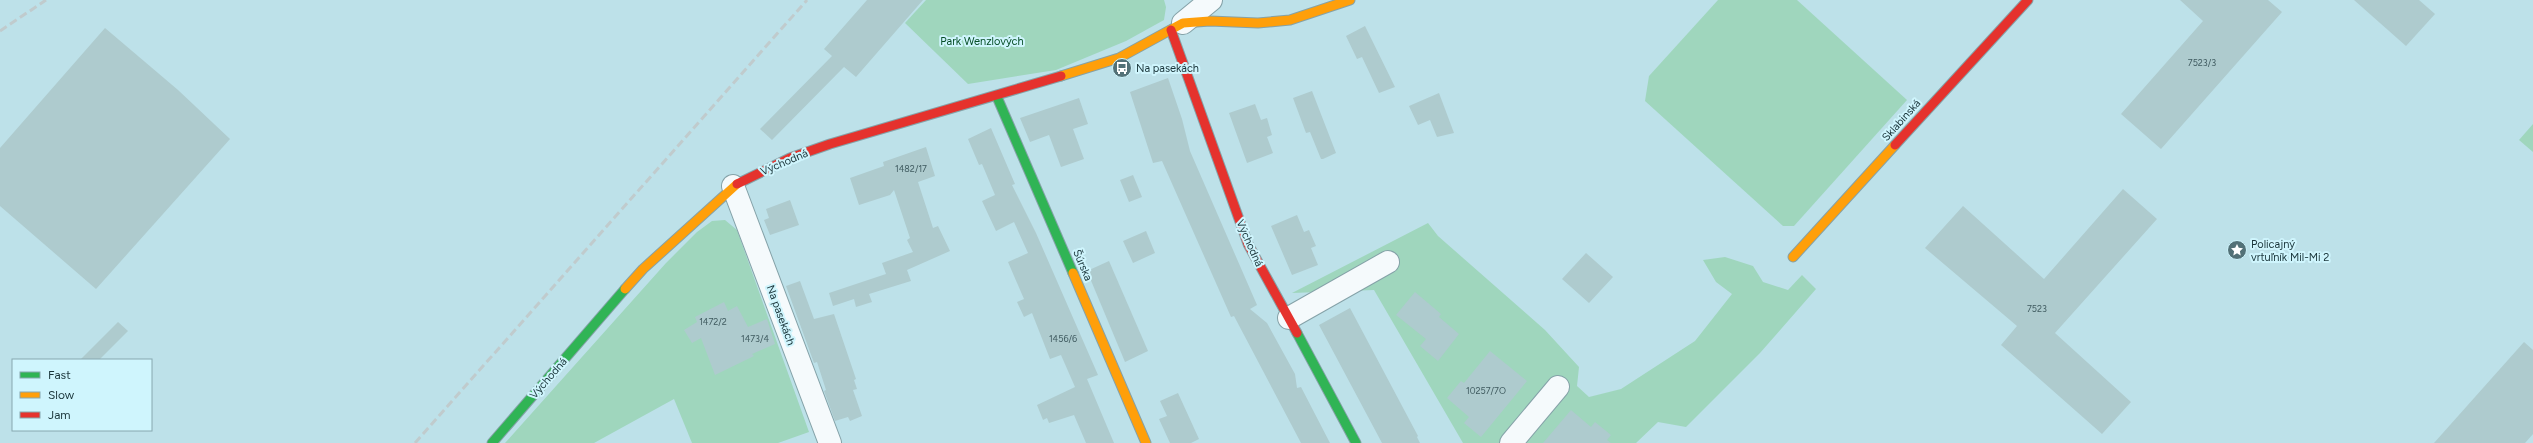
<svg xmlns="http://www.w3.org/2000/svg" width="2533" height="443" font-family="Figtree,sans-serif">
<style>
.green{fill:#9fd6bd}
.building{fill:#aecbce}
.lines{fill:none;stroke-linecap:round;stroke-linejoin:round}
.street-casing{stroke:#85a2a8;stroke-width:24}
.fast-casing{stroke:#85a2a8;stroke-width:11}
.slow-casing{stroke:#85a2a8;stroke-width:11}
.jam-casing{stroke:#85a2a8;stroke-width:11}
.street{stroke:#f5fafc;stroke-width:22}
.fast{stroke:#30b455;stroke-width:9}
.slow{stroke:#ff9f0a;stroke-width:9}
.jam{stroke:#e5322d;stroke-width:9}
.rail{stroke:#c0cbcd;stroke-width:3;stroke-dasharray:8 4;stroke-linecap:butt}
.labels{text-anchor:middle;stroke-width:4;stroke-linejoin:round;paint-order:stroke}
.number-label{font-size:9px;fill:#3f5a5f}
.park-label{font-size:11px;fill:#074e26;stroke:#cff5fd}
.poi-label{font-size:11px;fill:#1a353a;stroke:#cff5fd;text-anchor:start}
.street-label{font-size:11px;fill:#1a353a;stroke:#cff5fd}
</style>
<rect width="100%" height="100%" fill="#bde1e9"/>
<!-- green -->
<g class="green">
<polygon points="926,0 1164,0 1166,7 1164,20 1126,41 1056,70 968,84 905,23"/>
<polygon points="1718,0 1797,0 1907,100 1794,226 1783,226 1645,101 1649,76"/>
<polygon points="2533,124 2533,152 2519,140"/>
<polygon points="725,220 737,230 809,432 778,443 692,443 674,399 594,443 505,443 666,263 697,232 712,221"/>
<polygon points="1428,223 1438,236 1545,330 1579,367 1577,386 1589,397 1621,389 1695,341 1732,294 1716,282 1703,260 1725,257 1753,266 1763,282 1788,290 1802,275 1816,289 1760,353 1686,427 1658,422 1636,443 1463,443 1374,290 1292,293"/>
</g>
<!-- building -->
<g class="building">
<polygon points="867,0 923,0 856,77 844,67 772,140 760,129 832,56 824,49"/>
<polygon points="2180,0 2268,0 2282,12 2161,149 2121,114 2203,21"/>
<polygon points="2354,0 2419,0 2435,14 2406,46"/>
<polygon points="1365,26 1395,87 1379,93 1362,57 1357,59 1346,36"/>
<polygon points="105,28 178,90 230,139 96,289 0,206 0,148"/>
<polygon points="1168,78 1182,119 1190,151 1257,305 1250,309 1267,323 1295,374 1297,388 1301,387 1330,443 1301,443 1234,316 1231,317 1162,161 1153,163 1130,92"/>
<polygon points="1312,91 1336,153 1323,159 1321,159 1310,132 1306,133 1293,98"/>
<polygon points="1439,93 1454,133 1437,137 1430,120 1418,125 1409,106"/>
<polygon points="1079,98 1088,124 1073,129 1084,159 1061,167 1049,135 1030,142 1020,118"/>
<polygon points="1255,104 1261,120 1267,118 1272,135 1267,137 1273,153 1247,163 1229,113"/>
<polygon points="991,128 1015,184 1012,185 1036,233 1098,375 1087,379 1114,443 1086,443 1074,415 1049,423 1047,418 1043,420 1037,405 1075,387 1061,355 1050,359 1032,313 1024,317 1017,302 1024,299 1008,262 1028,253 1014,222 996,231 982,201 995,195 982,164 979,165 968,139"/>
<polygon points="926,147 935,176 918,182 933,228 938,226 950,251 907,270 911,281 869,294 872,302 856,307 854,299 833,306 829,293 886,274 882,263 913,252 907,240 910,238 894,190 890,195 859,205 850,178 884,166 883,162"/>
<polygon points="1133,175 1142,197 1129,202 1120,180"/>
<polygon points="2123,189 2157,219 2055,333 2131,402 2102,434 2001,345 2017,326 1925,248 1963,206 2044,279"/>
<polygon points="790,200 799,225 770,235 764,220 769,218 766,209"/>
<polygon points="1297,215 1304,232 1309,230 1316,246 1311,248 1318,265 1292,275 1271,226"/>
<polygon points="1146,231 1155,253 1133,263 1123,241"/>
<polygon points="1586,253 1613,277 1589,303 1562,279"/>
<polygon points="1109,261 1148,351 1125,362 1087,271"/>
<polygon points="800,281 814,319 834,314 856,379 854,380 857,389 853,390 862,416 850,421 848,417 835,421 824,391 826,390 817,362 814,363 786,286"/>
<polygon points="1415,292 1441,314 1439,317 1459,334 1438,361 1420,346 1426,339 1396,315"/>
<polygon points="724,302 728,311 737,306 748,327 767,319 775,344 752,354 754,356 715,375 701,338 692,343 684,330 697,322 695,317"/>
<polygon points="1350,308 1418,436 1417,437 1420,443 1382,443 1319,325"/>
<polygon points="118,322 128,331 99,360 80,360"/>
<polygon points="2524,342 2533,350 2533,434 2525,443 2434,443"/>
<polygon points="1490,351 1527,381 1481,437 1464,423 1469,417 1447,398 1461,381 1464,383"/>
<polygon points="1178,393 1199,439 1191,443 1170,443 1159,419 1167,416 1160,401"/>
<polygon points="1571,410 1591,427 1595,422 1611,435 1607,440 1611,443 1543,443"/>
</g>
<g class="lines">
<defs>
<g id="street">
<polyline points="1183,23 1211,0"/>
<polyline points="733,186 830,443"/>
<polyline points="1289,318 1388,262"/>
<polyline points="1511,443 1558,387"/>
</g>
<g id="fast">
<polyline points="997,97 1073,273"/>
<polyline points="1297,333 1356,443"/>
<polyline points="492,443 625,289"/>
</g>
<g id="slow">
<polyline points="1061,76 1119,58 1183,23 1210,21 1258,23 1290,20 1350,0"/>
<polyline points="1793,257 1895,145"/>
<polyline points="1073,273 1146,443"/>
<polyline points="625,289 643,269 737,184"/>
</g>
<g id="jam">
<polyline points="1171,30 1248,244 1297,333"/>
<polyline points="1895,145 2028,0"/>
<polyline points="737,184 790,158 830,144 1061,76"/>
</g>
</defs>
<!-- street casing -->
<use href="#street" class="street-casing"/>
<!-- fast casing -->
<use href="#fast" class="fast-casing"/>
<!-- slow casing -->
<use href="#slow" class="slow-casing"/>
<!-- jam casing -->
<use href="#jam" class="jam-casing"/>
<!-- street -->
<use href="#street" class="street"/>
<!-- fast -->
<use href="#fast" class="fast"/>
<!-- slow -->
<use href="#slow" class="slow"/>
<!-- jam -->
<use href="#jam" class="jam"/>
<!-- rail -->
<g class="rail">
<polyline points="0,31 46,0"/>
<polyline points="415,443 807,0"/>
</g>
</g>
<!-- icons -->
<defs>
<symbol id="bus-disc" viewBox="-11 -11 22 22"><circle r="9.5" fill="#537177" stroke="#cff5fd"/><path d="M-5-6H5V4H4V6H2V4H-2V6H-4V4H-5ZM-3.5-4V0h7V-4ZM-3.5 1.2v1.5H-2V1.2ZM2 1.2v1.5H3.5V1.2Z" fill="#fff"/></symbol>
<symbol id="sight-disc" viewBox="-11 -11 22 22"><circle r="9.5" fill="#537177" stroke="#cff5fd"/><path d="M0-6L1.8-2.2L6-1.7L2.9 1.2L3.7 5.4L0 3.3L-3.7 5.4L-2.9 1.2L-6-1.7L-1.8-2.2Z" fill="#fff"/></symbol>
</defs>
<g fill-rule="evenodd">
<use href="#bus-disc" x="1111" y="57" width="22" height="22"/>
<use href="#sight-disc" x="2226" y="239" width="22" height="22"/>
</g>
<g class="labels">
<!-- number labels -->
<g class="number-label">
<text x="2202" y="66">7523/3</text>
<text x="911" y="172">1482/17</text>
<text x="2037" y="312">7523</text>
<text x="713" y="325">1472/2</text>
<text x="755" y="342">1473/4</text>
<text x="1063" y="342">1456/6</text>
<text x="1486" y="394">10257/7O</text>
</g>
<!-- park labels -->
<g class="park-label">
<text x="982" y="45">Park Wenzlových</text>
</g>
<!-- poi labels -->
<g class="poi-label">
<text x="1136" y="72">Na pasekách</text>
<text x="2251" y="248">Policajný<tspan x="2251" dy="13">vrtuľník Mil-Mi 2</tspan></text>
</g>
<!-- street labels -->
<g class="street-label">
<text transform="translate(1901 120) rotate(-48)" y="4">Sklabinská</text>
<text transform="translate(784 162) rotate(-23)" y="4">Východná</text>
<text transform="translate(1250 243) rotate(66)" y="4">Východná</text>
<text transform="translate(1083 265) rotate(67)" y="4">Šúrska</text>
<text transform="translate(781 315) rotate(70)" y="4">Na pasekách</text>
<text transform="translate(548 378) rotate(-49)" y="4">Východná</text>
</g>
</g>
<!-- legend -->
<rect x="12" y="359" width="140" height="72" fill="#cff5fd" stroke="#87a8af"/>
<rect x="20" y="372" width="20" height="6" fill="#30b455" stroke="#87a8af"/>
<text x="48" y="379" font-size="12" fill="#1a353a">Fast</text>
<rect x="20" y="392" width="20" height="6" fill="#ff9f0a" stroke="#87a8af"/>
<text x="48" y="399" font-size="12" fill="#1a353a">Slow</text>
<rect x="20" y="412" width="20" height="6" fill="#e5322d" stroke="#87a8af"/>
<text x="48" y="419" font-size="12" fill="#1a353a">Jam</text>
</svg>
